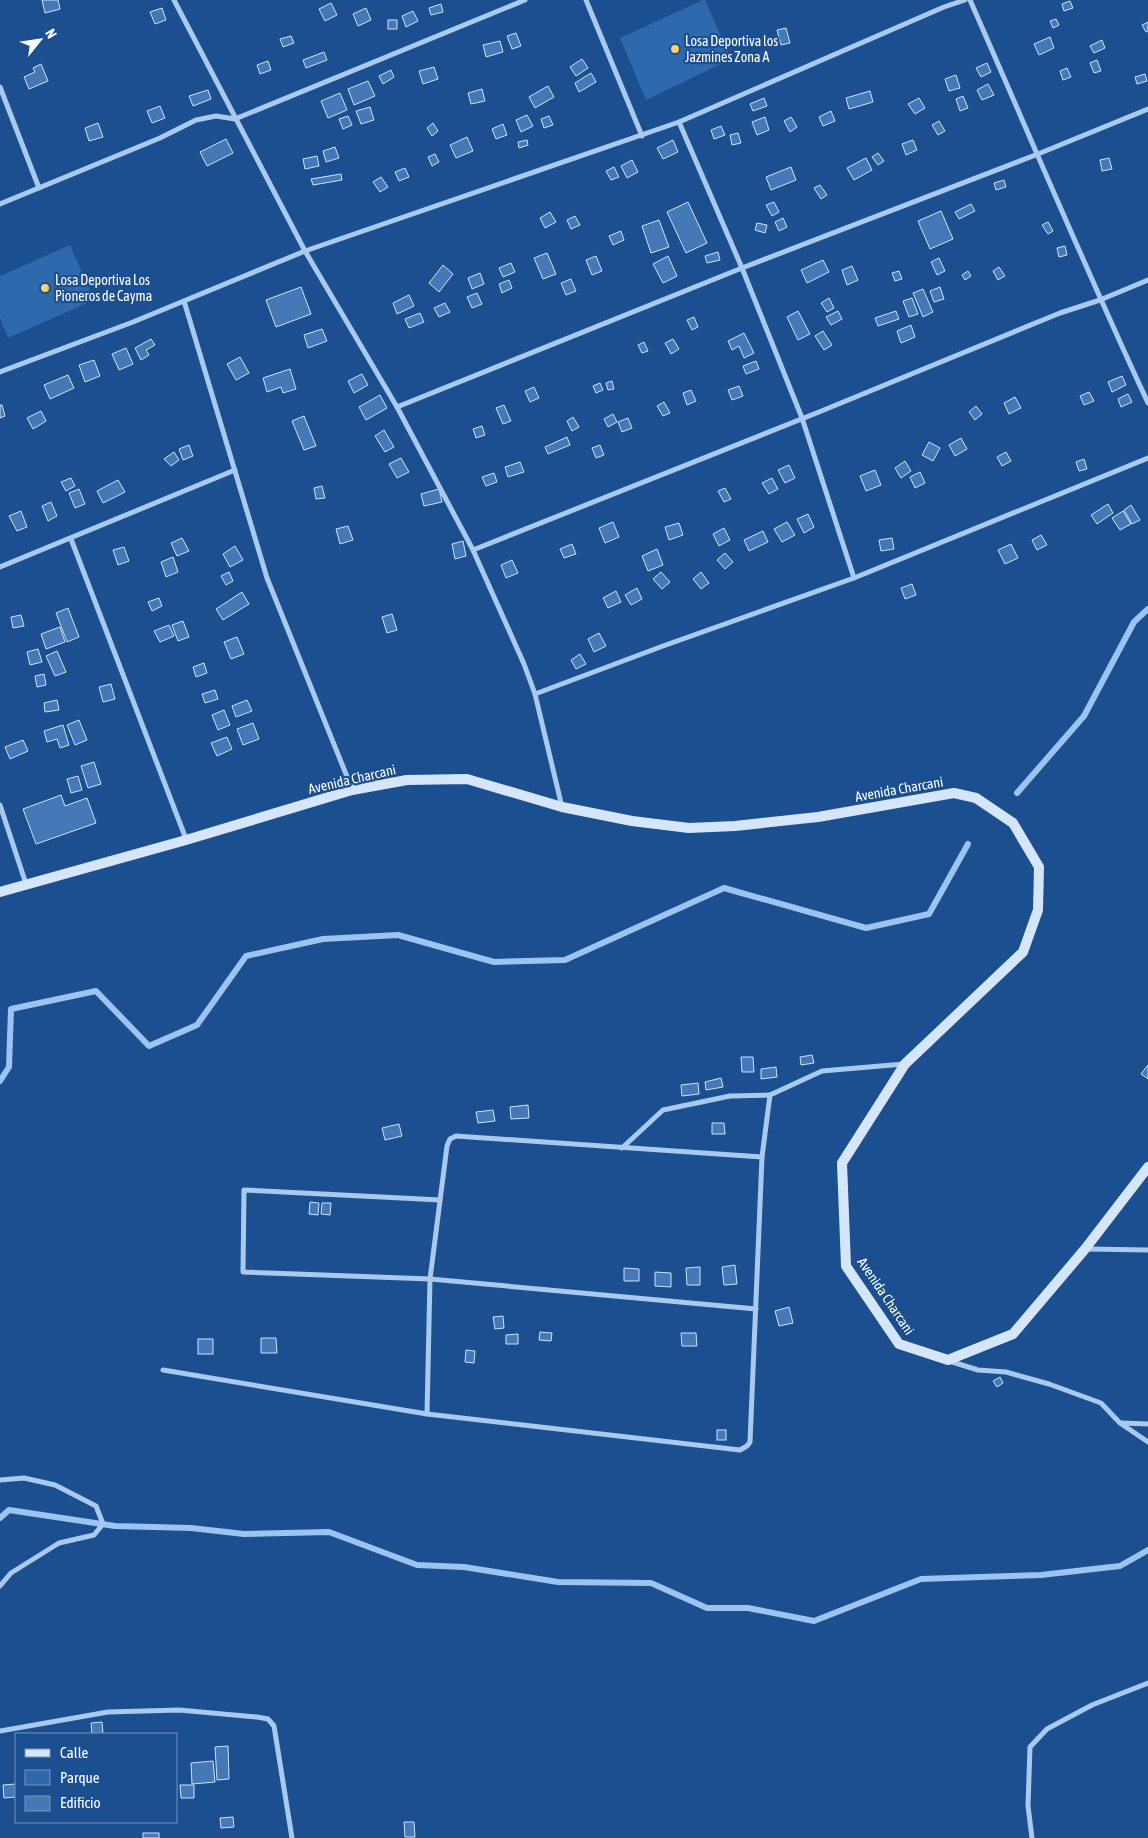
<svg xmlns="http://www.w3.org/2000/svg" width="1148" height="1838" font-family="'Asap Condensed',sans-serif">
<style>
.green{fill:#2e69ad}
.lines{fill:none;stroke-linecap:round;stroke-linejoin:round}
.stream{stroke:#9cc4f0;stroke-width:6}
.building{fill:#4478b7;stroke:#cfe3fa}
.minor{stroke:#a9c9ee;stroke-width:5}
.secondary{stroke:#d6e6fa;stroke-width:10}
.poi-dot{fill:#ffd166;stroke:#1b4f8f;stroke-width:2}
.labels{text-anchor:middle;stroke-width:4.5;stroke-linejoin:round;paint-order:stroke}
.poi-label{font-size:14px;fill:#fff;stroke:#1b4f8f;text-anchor:start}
.street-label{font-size:14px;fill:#fff;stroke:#1b4f8f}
</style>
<rect width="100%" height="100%" fill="#1b4f8f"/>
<!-- green -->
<g class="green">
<polygon points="703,0 705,0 731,59 646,100 620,38"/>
<polygon points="70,245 94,300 8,338 0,318 0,276"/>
</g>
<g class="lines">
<!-- stream -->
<g class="stream">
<polyline points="1017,793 1084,716 1134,622 1148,609"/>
<polyline points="0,1081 9,1067 11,1009 96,991 149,1046 197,1025 246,956 323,939 398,935 494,962 565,960 724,888 866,928 929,914 968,844"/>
<polyline points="0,1518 9,1510 115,1526 191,1528 244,1534 329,1532 417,1565 464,1567 558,1582 651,1583 707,1608 748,1608 814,1621 921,1579 1041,1575 1120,1566 1148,1550"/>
</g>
</g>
<!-- building -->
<g class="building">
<polygon points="42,0 58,0 60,9 45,13"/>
<polygon points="1070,1 1073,8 1064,11 1062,4"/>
<polygon points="331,3 337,15 325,21 319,9"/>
<polygon points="441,4 443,12 431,15 429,8"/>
<polygon points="162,8 166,20 155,24 150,12"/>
<polygon points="366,8 371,20 358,26 353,14"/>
<polygon points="413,11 418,21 406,27 402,16"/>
<polygon points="1056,19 1059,25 1053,28 1050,21"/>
<rect x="388" y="20" width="9" height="9"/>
<polygon points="1148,22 1148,31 1146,32 1142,25"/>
<polygon points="786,28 790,43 781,45 777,30"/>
<polygon points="516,33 521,46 512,49 507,36"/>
<polygon points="291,36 294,43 283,47 280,39"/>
<polygon points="1050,37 1054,48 1039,55 1034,44"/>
<polygon points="1102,40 1105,48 1094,53 1090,46"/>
<polygon points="500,41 503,52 486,57 483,45"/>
<polygon points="324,52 327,60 306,68 303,60"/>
<polygon points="582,59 588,68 576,76 570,67"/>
<polygon points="1097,60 1101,71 1094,73 1090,63"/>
<polygon points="268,61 271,70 260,74 257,65"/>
<polygon points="987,63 991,72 981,77 976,68"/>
<polygon points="41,64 48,81 29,89 24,77 35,72 33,68"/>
<polygon points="434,67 438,79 423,84 419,71"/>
<polygon points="1067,68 1071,77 1063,80 1060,71"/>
<polygon points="391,70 394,77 383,84 379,76"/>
<polygon points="591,73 596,82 579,92 575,83"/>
<polygon points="1145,74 1147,81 1137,84 1135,77"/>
<polygon points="956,75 960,88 949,91 945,79"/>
<polygon points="368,81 375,96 354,105 348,89"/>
<polygon points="988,84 994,95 982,100 977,90"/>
<polygon points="548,86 554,97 535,108 529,97"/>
<polygon points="482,89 485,101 471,104 468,93"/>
<polygon points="208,90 211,99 193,106 189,96"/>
<polygon points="870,91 873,102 849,109 846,98"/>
<polygon points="340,93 347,110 328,118 321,101"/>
<polygon points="963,96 968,108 960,111 956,99"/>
<polygon points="764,98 767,106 753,111 750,104"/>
<polygon points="919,98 925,108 915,114 908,104"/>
<polygon points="160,106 165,118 152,123 147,111"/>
<polygon points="370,107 374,120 361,124 356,111"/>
<polygon points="831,111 835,121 823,126 819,117"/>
<polygon points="527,115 533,126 521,132 516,120"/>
<polygon points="348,116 352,125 343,129 339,119"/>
<polygon points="549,116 553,125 544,128 541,119"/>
<polygon points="765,117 769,130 757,135 752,122"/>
<polygon points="791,117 797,127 790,132 784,121"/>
<polygon points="939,121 945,131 938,135 932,125"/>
<polygon points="98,123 103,137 89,141 85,128"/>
<polygon points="433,123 438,131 432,136 427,128"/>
<polygon points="503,124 507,135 496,139 492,129"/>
<polygon points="721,126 725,135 714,139 711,130"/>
<polygon points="738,133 741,143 732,145 730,135"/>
<polygon points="467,137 473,151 456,158 450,145"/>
<polygon points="226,139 233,153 207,166 200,152"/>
<polygon points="527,140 528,145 519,148 518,142"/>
<polygon points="673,140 678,152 663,159 657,148"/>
<polygon points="913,140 917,150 906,155 902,144"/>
<polygon points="335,147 339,158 326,162 323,151"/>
<polygon points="878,153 884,161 878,165 872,157"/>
<polygon points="435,154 439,162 432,166 428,157"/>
<polygon points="317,156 319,166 305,169 303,159"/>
<polygon points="866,158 872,170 854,180 847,168"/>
<polygon points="1109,158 1112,169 1102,171 1100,160"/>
<polygon points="632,160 638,172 627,178 621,166"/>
<polygon points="614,167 619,177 611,180 606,171"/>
<polygon points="791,167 796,180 771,190 766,177"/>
<polygon points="405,168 409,177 399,181 395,172"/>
<polygon points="341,174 342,180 313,185 311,179"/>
<polygon points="381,177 388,187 380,192 373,182"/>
<polygon points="1004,180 1006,187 996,190 994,183"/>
<polygon points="820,185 827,195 821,199 814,188"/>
<polygon points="688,202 707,243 686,253 667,212"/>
<polygon points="774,202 779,212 772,216 766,205"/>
<polygon points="971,204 975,211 959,219 955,212"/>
<polygon points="941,211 953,239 930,249 918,221"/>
<polygon points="550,212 556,222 545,228 540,218"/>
<polygon points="575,216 580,225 571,229 567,220"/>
<polygon points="783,218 787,227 779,231 775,222"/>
<polygon points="659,220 669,247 651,253 642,226"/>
<polygon points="1048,222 1053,231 1048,234 1042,225"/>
<polygon points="757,223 767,225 765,233 755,230"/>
<polygon points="621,231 624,240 613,245 609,236"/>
<polygon points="1065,246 1067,255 1059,257 1057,248"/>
<polygon points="718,252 720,260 707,263 705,256"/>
<polygon points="547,253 556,274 543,279 534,258"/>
<polygon points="596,256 602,271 592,275 586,260"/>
<polygon points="668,256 677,276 663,283 653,264"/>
<polygon points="939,258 945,271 937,275 931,262"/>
<polygon points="823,260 829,272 807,283 801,270"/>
<polygon points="511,263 515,272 503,277 499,268"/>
<polygon points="443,265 453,274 439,292 429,283"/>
<polygon points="852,266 858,280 847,285 842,270"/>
<polygon points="999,267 1005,276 998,280 993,271"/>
<polygon points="899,271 902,279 895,281 892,273"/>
<polygon points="968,271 971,276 965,280 962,275"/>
<polygon points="480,273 484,284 472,289 468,278"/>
<polygon points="571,279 576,291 566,295 561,283"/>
<polygon points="509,280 512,288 502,293 499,284"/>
<polygon points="301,287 311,314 276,327 266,300"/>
<polygon points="940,287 944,299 934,302 930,291"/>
<polygon points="923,289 933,312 923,317 913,293"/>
<polygon points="477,293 482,304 472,308 467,297"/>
<polygon points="409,295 414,306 397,314 393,303"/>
<polygon points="829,298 834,308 827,312 821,303"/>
<polygon points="912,298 918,314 909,317 903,301"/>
<polygon points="445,303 450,312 439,317 434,308"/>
<polygon points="798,311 810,334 798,340 787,317"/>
<polygon points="838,311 842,319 831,325 826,317"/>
<polygon points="896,311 899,319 878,326 875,318"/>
<polygon points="420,313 424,322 409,328 405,319"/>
<polygon points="694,317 698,327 692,330 687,320"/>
<polygon points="911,325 915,337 901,343 897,331"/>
<polygon points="322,329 327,341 308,348 304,335"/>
<polygon points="823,331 832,345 824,350 815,336"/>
<polygon points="744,333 754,353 744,358 739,346 732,350 728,341"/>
<polygon points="151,339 155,345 146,350 149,355 141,360 135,348"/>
<polygon points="673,339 679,349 671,354 665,343"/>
<polygon points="644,342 648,351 642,353 638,345"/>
<polygon points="126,348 133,364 119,370 112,354"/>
<polygon points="240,357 249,373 236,380 227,364"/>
<polygon points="94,360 100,376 85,382 79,365"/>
<polygon points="756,361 759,369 746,374 743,366"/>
<polygon points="290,369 296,389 283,393 281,387 267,392 263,378"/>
<polygon points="362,374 368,385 354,393 348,381"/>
<polygon points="68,375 74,388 50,399 44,385"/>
<polygon points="1122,376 1126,385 1112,392 1108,382"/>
<polygon points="612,381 614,389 608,390 606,383"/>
<polygon points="600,383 603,390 596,393 593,386"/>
<polygon points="739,386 743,396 732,400 728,390"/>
<polygon points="534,387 539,398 530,402 525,391"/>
<polygon points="691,390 696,401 687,405 683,393"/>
<polygon points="1089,392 1094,401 1084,405 1080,396"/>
<polygon points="1128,394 1132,402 1121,407 1118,399"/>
<polygon points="380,395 387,408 366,420 359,407"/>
<polygon points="1015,397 1021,408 1009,414 1004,403"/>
<polygon points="664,402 670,413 663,416 657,406"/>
<polygon points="0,405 2,405 5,416 0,418"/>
<polygon points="504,405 511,421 503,424 496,408"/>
<polygon points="976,406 982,414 975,420 969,412"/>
<polygon points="41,411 46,421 33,429 27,418"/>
<polygon points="613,414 617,422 608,427 604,419"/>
<polygon points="304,416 316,446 304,450 292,421"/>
<polygon points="573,417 579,427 572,431 567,421"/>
<polygon points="628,418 632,428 622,432 618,422"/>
<polygon points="482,426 485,435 476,438 473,429"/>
<polygon points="384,430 394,447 385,452 375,436"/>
<polygon points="567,437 570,445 548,454 545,447"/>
<polygon points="961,438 967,449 955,456 949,445"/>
<polygon points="929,442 940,448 933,461 922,455"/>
<polygon points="189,445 193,456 183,460 179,449"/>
<polygon points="600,445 604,455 596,458 592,448"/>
<polygon points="174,452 179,460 171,466 164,459"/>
<polygon points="1006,452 1011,461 1002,466 997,457"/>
<polygon points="401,458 409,472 397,478 389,464"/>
<polygon points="1084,459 1087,469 1079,471 1076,462"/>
<polygon points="905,461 911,471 901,478 895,468"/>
<polygon points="520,462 524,472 508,477 505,467"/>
<polygon points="789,465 795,478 785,483 778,470"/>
<polygon points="875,470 881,485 866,491 860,476"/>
<polygon points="920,472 925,483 915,488 910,477"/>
<polygon points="494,473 497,482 486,486 482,477"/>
<polygon points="71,478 75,486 66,491 61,482"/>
<polygon points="772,478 778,489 769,494 762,483"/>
<polygon points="118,480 125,492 103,503 97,491"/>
<polygon points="322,486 325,498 316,499 314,488"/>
<polygon points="725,488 731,499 724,502 718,491"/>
<polygon points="79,489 85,504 75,508 69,493"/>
<polygon points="439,489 442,502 424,506 421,494"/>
<polygon points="51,502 57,516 48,521 42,506"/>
<polygon points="1108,504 1113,513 1097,524 1091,515"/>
<polygon points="1131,505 1140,520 1132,524 1124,510"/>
<polygon points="21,511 27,527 17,531 9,516"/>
<polygon points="1123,511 1131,524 1120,530 1112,518"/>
<polygon points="808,514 814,527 804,533 797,519"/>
<polygon points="613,522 619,537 605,543 599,528"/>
<polygon points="787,522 795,535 782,542 774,529"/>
<polygon points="679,523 683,535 669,540 665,527"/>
<polygon points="348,526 353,540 340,544 336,529"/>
<polygon points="724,528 730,540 719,546 713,534"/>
<polygon points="763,531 768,542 749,551 744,540"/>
<polygon points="1041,535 1047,545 1037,550 1032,540"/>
<polygon points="182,538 189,551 177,556 171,543"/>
<polygon points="892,538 894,549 881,551 879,540"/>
<polygon points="463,541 466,556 455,559 452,544"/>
<polygon points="572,544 576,554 564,558 560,549"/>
<polygon points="1011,544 1018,558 1005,564 998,550"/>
<polygon points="235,546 243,560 230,567 223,554"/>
<polygon points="124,547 129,561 118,565 113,550"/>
<polygon points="657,549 663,565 648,571 642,556"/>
<polygon points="725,553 733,562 725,569 717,560"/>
<polygon points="173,557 178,572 166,577 161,562"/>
<polygon points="512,560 518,573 506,578 501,565"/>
<polygon points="229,572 233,581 226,585 221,576"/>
<polygon points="661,572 670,582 662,589 653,579"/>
<polygon points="701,572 709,583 701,589 693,579"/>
<polygon points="912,584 916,595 905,599 901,588"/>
<polygon points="637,588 642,599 631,605 625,595"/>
<polygon points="616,591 621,602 608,608 603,598"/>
<polygon points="242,592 249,604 223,620 216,609"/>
<polygon points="159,598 162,606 152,611 148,602"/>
<polygon points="68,608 79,637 67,642 56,613"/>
<polygon points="392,614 397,630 387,633 382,617"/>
<polygon points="21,615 24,626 13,628 11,617"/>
<polygon points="183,621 189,637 178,641 172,625"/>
<polygon points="169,625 174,636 160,642 154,631"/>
<polygon points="60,627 65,642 46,649 41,634"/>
<polygon points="599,633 606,646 594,652 588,639"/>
<polygon points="237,637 244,654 231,659 224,642"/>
<polygon points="38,649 42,662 30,665 27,652"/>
<polygon points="57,651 66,672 55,676 46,656"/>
<polygon points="580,654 586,664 576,669 571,660"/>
<polygon points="204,663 207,673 196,677 193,667"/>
<polygon points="44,674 46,685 37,687 35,676"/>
<polygon points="111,684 115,699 103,702 99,687"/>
<polygon points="215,690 218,699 205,703 202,694"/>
<polygon points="57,700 59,710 45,712 44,703"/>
<polygon points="247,700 252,711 236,717 232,706"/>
<polygon points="224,710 230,725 218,730 212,715"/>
<polygon points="79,720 87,740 75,745 67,725"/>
<polygon points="253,723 259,739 243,745 237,729"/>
<polygon points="63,725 69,745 60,748 57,739 47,742 44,731"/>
<polygon points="227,737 232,749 217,756 211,743"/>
<polygon points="23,740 28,751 10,759 5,747"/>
<polygon points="94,762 101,784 88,788 81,766"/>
<polygon points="78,776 82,790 71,793 67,779"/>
<polygon points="61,795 65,806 87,798 96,823 36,844 23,809"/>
<polygon points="812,1055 814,1063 801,1065 800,1057"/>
<polygon points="741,1057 753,1057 754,1072 742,1072"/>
<polygon points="1148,1065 1148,1079 1141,1074"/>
<polygon points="776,1067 777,1077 761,1079 761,1069"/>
<polygon points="721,1078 723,1087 706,1090 705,1082"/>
<polygon points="698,1083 699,1094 682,1096 681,1085"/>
<polygon points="528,1105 529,1118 511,1119 510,1107"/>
<polygon points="493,1110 495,1121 478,1123 476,1112"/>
<polygon points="712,1123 724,1123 725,1134 712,1134"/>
<polygon points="399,1124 402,1136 385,1140 382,1128"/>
<polygon points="310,1202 319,1203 318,1215 309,1214"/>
<polygon points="322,1203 331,1203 330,1215 321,1214"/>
<polygon points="735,1265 737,1284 724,1285 722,1267"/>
<polygon points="700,1267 700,1285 687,1285 686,1268"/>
<polygon points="624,1268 639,1269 639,1281 624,1281"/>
<polygon points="655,1272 671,1273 671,1287 655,1286"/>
<polygon points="789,1307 793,1323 779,1326 775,1311"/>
<polygon points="503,1316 504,1328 495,1329 493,1317"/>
<polygon points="540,1332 552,1333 551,1341 539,1340"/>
<polygon points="681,1333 696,1333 697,1346 682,1346"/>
<polygon points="518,1334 518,1344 506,1344 506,1335"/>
<polygon points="261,1338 276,1338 277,1353 261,1353"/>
<rect x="198" y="1339" width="15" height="15"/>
<polygon points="466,1350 475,1351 474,1363 465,1362"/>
<polygon points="1000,1377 1003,1383 997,1387 993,1381"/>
<rect x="717" y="1430" width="9" height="10"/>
<polygon points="102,1722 103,1734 92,1734 91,1723"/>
<polygon points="228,1746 229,1779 217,1780 215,1747"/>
<polygon points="213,1761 215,1782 192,1784 191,1763"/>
<polygon points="16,1784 16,1797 4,1798 3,1785"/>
<polygon points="180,1785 194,1785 194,1798 181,1798"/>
<polygon points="233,1817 234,1827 221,1828 220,1818"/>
<polygon points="404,1822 414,1822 415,1837 405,1837"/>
<rect x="143" y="1833" width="16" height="5"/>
</g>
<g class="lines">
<!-- minor -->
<g class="minor">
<polyline points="174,0 305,251 397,407 473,550 524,664 535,694 562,807"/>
<polyline points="586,0 642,136"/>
<path d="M970 0C1029 134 1086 270 1148 403"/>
<polyline points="0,87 39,188"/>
<polyline points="679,122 742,268 802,418 854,578"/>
<polyline points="0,204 160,138 196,120 216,116 235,119 525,0"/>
<polyline points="184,301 267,578 352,789"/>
<polyline points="0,372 133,322 305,251 679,122 944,7 965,0"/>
<polyline points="397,407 742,268 1038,154 1148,109"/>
<polyline points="71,539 186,839"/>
<polyline points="473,550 819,412 1060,313 1100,300 1148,280"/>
<polyline points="0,567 235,470"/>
<polyline points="535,694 663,646 854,578 1148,458"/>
<polyline points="0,805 26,884"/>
<polyline points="622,1148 663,1110 730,1096 770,1095"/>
<polyline points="440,1200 244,1190 243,1272 430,1279 756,1309"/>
<polyline points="1086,1249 1148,1250"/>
<polyline points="949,1361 978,1370 1006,1372 1049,1384 1101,1403 1120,1423 1148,1442"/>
<polyline points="163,1370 427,1414 740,1450 747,1446 750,1442 762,1157 770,1095 822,1071 904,1064"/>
<polyline points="427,1414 430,1279 447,1146 450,1139 456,1136 762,1157"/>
<polyline points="1121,1423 1148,1424"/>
<polyline points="0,1480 24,1478 55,1485 96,1506 103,1524 94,1535 59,1543 11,1573 0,1586"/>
<polyline points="0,1731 108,1712 179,1710 257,1717 268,1719 274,1726 292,1838"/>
<polyline points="1032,1838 1028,1806 1030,1747 1047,1729 1092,1705 1148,1683"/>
</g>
<!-- secondary -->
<polyline class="secondary" points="0,892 186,840 352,790 407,780 467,779 562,807 632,821 689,828 735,826 818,817 954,793 976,798 1013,823 1039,867 1038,910 1023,952 905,1064 842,1163 846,1266 899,1344 948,1360 1013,1334 1085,1249 1148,1167"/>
</g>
<!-- markers -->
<g class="poi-dot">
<circle cx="675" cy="49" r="5"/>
<circle cx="45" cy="288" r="5"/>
</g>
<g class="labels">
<!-- poi labels -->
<g class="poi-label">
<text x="685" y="46">Losa Deportiva los<tspan x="685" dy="16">Jazmines Zona A</tspan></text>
<text x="55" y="285">Losa Deportiva Los<tspan x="55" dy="16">Pioneros de Cayma</tspan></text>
</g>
<!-- street labels -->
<g class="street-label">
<text transform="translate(352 779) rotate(-13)" y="5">Avenida Charcani</text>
<text transform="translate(899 789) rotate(-10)" y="5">Avenida Charcani</text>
<text transform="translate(886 1296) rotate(56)" y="5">Avenida Charcani</text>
</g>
</g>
<!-- legend -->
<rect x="15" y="1733" width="162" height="90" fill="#1b4f8f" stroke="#7695bc"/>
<rect x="25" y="1749" width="25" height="8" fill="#d6e6fa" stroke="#7695bc"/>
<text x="60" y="1758" font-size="15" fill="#ffffff">Calle</text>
<rect x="25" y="1770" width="25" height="15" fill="#2e69ad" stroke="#7695bc"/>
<text x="60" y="1783" font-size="15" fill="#ffffff">Parque</text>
<rect x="25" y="1796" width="25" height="15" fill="#4478b7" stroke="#7695bc"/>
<text x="60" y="1808" font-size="15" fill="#ffffff">Edificio</text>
<!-- north arrow -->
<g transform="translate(40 40) rotate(60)" stroke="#1b4f8f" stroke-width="4" paint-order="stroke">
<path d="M0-4L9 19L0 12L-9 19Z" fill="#ffffff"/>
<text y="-8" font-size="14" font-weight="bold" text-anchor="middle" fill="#ffffff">N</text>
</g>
</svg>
